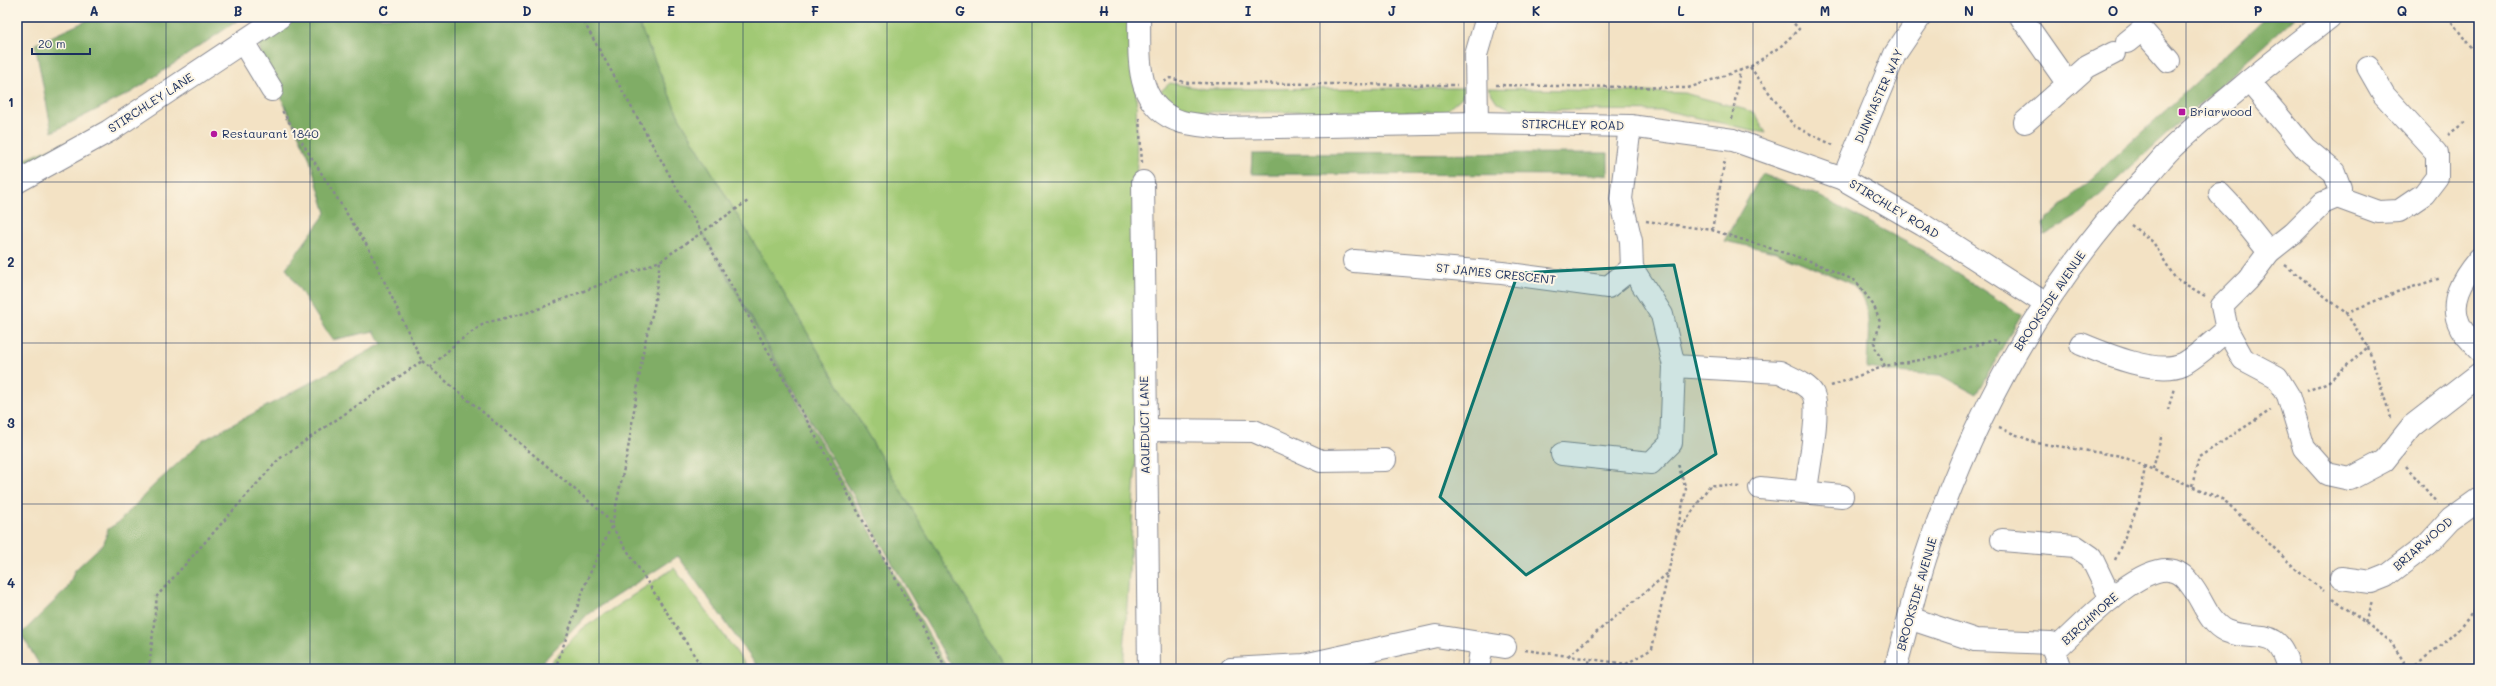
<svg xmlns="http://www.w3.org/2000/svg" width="2496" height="686" font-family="Mali,sans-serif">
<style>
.green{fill:#a1c975;stroke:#5e7c6a}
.forest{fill:#80ad66;stroke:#4e6e62}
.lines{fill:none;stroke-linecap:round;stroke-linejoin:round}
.minor-casing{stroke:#878891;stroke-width:24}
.path{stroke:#878891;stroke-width:2.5;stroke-dasharray:3 3;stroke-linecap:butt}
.minor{stroke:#fff;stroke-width:22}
.marked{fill:#0f766e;fill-opacity:0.2;stroke:#0f766e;stroke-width:3;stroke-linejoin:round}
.grid{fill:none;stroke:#1b2f5e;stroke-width:1;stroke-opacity:0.55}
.poi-dot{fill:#b5179e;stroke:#fcf5e5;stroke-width:1.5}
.labels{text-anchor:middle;stroke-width:4;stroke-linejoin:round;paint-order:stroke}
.street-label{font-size:12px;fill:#1b2f5e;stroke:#fcf5e5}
.poi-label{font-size:12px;fill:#1b2f5e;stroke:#fcf5e5;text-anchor:start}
.neatline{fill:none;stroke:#1b2f5e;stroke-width:1.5}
.grid-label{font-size:13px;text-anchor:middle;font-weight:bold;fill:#1b2f5e}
</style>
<rect width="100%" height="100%" fill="#fcf5e5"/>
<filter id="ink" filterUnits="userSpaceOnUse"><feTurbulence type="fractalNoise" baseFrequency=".025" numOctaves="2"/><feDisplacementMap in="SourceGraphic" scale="8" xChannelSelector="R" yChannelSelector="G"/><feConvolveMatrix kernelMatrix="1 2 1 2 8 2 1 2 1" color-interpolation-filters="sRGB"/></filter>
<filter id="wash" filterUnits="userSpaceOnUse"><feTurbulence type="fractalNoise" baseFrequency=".012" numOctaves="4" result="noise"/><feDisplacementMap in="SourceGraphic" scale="16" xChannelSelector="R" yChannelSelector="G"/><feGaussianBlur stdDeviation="0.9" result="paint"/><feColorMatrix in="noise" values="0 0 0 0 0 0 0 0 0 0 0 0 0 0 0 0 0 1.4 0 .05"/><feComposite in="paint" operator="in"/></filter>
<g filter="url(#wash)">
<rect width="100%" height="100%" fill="#f3e2c4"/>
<!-- green -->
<g class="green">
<polygon points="635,17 1136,17 1138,426 1123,669 1007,669 679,117"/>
<path d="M1170 83 1205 89 1465 88 1462 97 1445 112H1205C1186 110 1174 105 1161 91Z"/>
<polygon points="1488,88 1684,93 1754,112 1766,133 1667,111 1511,109 1497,102"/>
<polygon points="80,139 17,178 17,163 61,144"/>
<polygon points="674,568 749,669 545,669 582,629"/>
</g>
<!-- forest -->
<g class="forest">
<polygon points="95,17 243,17 132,92 52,132 35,44"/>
<polygon points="286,17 636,17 679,117 1007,669 953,669 703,233 948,669 759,669 678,556 588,614 536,669 42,669 21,634 67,589 75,570 104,543 108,529 119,522 152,487 202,441 382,344 374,331 332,340 286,268 326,213 309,157 262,57 257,38"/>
<polygon points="2267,17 2295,17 2076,217 2045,235 2042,224"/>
<polygon points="1608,153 1608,175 1251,174 1252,154"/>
<path d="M1762 174 1817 195 1923 251 2021 315 1976 394 1941 375 1893 372 1867 368C1867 339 1876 300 1848 282L1776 252 1724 241Z"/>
</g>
</g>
<g filter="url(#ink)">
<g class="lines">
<defs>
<g id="minor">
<path d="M1139 17C1140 57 1133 107 1182 122 1194 125 1209 126 1221 128L1477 123 1630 126 1733 140 1843 179 1923 225 2046 304"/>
<polyline points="2021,17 2068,84 2025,122"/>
<polyline points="243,42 272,90"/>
<polyline points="2127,42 2142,30 2169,61"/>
<polyline points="2249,81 2305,148 2334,172 2340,188 2337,197 2323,203 2293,233 2269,252 2248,280 2222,306 2227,330 2243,359 2277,377 2288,395 2304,448 2327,474 2350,479 2384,461 2412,426 2479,374"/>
<polyline points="2068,84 2087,67 2114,53"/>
<polyline points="1477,123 1476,55 1487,17"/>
<polyline points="1843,179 1895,54 1920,17"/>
<polyline points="17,182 109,131 280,17"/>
<polyline points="1143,182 1149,669"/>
<polyline points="2220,194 2237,212 2269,252"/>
<polyline points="2337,197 2378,212 2399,211 2424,194 2437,177 2437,153 2384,95 2368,67"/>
<path d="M2479 259C2463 278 2447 302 2461 328 2465 335 2473 343 2479 349"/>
<polyline points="1354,261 1502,273 1608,287 1632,268 1631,241 1621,199 1630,126"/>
<path d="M2081 344C2105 354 2157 376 2183 364 2198 356 2213 341 2227 330"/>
<path d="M1674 366 1780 372C1789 377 1808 384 1813 394 1821 411 1808 470 1806 491"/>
<polyline points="1145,430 1254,431 1321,461 1385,460"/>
<polyline points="1562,454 1651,463 1671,443 1674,366 1662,315 1632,268"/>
<polyline points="1760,488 1842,496"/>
<polyline points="2002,540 2075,546 2091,557 2111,599"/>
<polyline points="2341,578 2371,582 2386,576 2428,544 2451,519 2479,499"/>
<polyline points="1909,618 1975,640 2051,643 2060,669"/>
<path d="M2054 651C2077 630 2141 560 2174 571 2181 573 2186 578 2190 584 2203 599 2207 622 2226 631 2256 643 2278 623 2289 669"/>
<polyline points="1231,669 1304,665 1436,636 1505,647"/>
<polyline points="1478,669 1482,645"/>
<path d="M1895 669C1906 632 1914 593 1926 556 1972 417 2042 289 2142 181 2153 170 2163 156 2175 145 2224 99 2278 58 2330 17"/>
</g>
</defs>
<!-- minor casing -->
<use href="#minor" class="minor-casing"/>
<!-- path -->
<g class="path">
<polyline points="581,17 946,669"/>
<polyline points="2448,17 2479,58"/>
<polyline points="1750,67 1794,126 1835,146"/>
<polyline points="1164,82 1170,78 1188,83 1457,85"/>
<polyline points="1496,85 1688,88 1750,67 1781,46 1799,29 1788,17"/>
<polyline points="1139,118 1142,163"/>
<polyline points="1732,119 1740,70"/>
<polyline points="2448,135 2465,122"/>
<polyline points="1646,221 1712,230 1810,261 1856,281 1874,306 1880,322 1874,346 1885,366"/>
<polyline points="2131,225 2153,242 2175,278 2205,296"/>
<polyline points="1712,230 1725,159"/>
<polyline points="2285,265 2346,313 2368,347 2328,382 2307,391"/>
<polyline points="2346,313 2397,292 2441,278"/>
<polyline points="2368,347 2391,418"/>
<polyline points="422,361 604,514 703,669"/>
<polyline points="430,368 456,343 485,323 533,311 660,261 748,201"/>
<polyline points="1831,386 1885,366 1938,357 1993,340 1999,343"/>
<polyline points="2168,410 2174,388"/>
<polyline points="1999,428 2037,443 2121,456 2224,500 2299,572 2324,591"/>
<polyline points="2406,466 2437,503"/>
<polyline points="2153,469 2162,434"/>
<polyline points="2192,486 2199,457 2271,410"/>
<polyline points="1678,533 1710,485 1741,487"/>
<polyline points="2115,560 2140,501 2145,466"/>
<path d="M2332 598 2390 641 2409 669C2432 653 2469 626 2479 600"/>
<polyline points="2365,623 2372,602"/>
<polyline points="1525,650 1626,664 1632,669"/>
<polyline points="1568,656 1668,573"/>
<polyline points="1626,664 1652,649 1686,489 1678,464"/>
<polyline points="149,669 157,596 279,459 422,361 369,249 281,109"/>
<polyline points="555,669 587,580 612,525 628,449 644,346 654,307 660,261"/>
<polyline points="1587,669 1590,659"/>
</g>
<!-- minor -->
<use href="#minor" class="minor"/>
</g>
</g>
<!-- marked area -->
<path class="marked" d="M1674 265 1716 454 1526 575 1440 497 1518 273Z"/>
<!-- grid -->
<path class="grid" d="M166 17V669M310 17V669M455 17V669M599 17V669M743 17V669M887 17V669M1032 17V669M1176 17V669M1320 17V669M1464 17V669M1609 17V669M1753 17V669M1897 17V669M2041 17V669M2186 17V669M2330 17V669M17 182H2479M17 343H2479M17 504H2479"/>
<!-- markers -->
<g class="poi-dot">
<rect x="2178" y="108" width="8" height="8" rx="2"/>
<circle cx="214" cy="134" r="4"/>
</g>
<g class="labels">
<!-- street labels -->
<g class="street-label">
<text transform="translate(1879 96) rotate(-66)" y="4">DUNMASTER WAY</text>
<text transform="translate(151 103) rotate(-33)" y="4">STIRCHLEY LANE</text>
<text transform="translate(1573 125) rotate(1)" y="4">STIRCHLEY ROAD</text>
<text transform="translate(1894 209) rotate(31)" y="4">STIRCHLEY ROAD</text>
<text transform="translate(1496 274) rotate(6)" y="4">ST JAMES CRESCENT</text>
<text transform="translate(2050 301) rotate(-56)" y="4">BROOKSIDE AVENUE</text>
<text transform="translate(1145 425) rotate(-91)" y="4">AQUEDUCT LANE</text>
<text transform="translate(2423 544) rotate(-41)" y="4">BRIARWOOD</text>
<text transform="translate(1917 594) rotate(-74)" y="4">BROOKSIDE AVENUE</text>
<text transform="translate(2090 619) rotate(-42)" y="4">BIRCHMORE</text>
</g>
<!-- poi labels -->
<g class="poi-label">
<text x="2190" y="116">Briarwood</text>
<text x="222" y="138">Restaurant 1840</text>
</g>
</g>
<!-- margin -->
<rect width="2496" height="686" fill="none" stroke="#fcf5e5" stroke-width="44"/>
<!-- scale -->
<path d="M32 48v6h58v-6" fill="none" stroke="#1b2f5e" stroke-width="2"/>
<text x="38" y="48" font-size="12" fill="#1b2f5e" stroke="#fcf5e5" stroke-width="3" paint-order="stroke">20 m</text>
<rect x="22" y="22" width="2452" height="642" class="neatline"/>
<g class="grid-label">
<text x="94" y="16">A</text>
<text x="238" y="16">B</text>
<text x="383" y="16">C</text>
<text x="527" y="16">D</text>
<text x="671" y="16">E</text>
<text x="815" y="16">F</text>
<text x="960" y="16">G</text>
<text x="1104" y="16">H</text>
<text x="1248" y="16">I</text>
<text x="1392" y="16">J</text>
<text x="1536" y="16">K</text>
<text x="1681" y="16">L</text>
<text x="1825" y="16">M</text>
<text x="1969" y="16">N</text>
<text x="2113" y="16">O</text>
<text x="2258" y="16">P</text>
<text x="2402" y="16">Q</text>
<text x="11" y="107">1</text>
<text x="11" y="267">2</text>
<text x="11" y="428">3</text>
<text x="11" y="588">4</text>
</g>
</svg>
